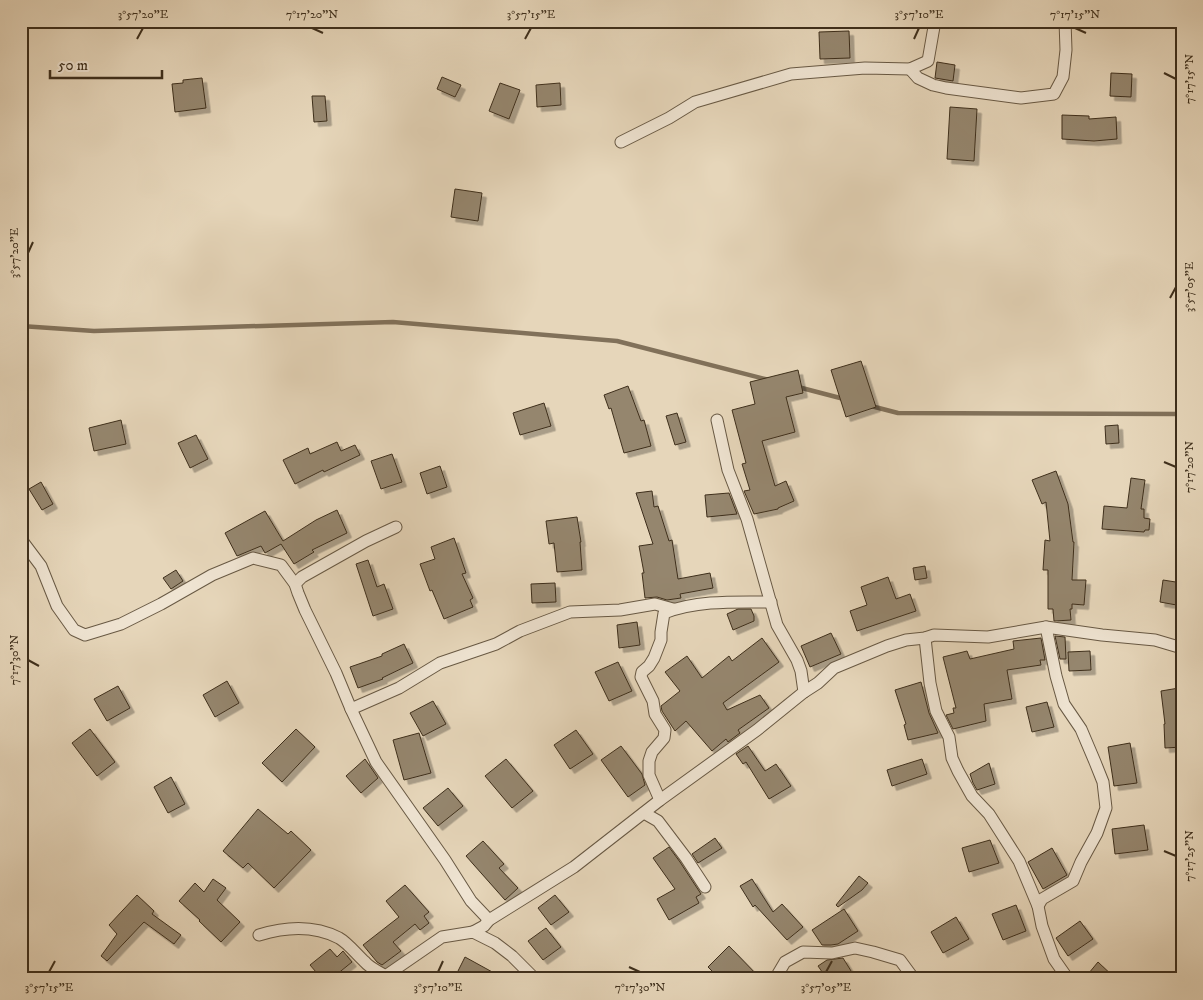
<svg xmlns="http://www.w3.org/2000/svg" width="1203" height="1000" font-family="'IM FELL DW Pica',serif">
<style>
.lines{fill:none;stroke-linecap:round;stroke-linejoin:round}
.stream{stroke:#81715a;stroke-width:4.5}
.building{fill:#95866e;stroke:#3e2f1c;filter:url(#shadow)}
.minor-casing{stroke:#685944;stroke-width:13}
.minor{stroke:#efe4d2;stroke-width:11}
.ticks{fill:none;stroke:#3e2f1c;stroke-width:2}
.neatline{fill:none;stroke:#3e2f1c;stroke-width:2}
.ticks-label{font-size:12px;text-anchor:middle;fill:#3e2f1c}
</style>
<defs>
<filter id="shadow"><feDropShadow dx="4.5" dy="4.5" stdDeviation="0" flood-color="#0004"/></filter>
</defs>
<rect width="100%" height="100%" fill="#e6d6ba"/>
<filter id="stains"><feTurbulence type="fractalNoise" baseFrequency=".004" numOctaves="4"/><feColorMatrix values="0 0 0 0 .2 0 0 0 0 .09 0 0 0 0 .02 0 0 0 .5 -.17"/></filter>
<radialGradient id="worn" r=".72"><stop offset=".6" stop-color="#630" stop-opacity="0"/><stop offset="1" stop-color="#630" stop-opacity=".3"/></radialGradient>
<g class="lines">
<!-- stream -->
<g class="stream">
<polyline points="21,326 94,331 393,322 617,341 769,380"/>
<polyline points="798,387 844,399"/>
<polyline points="871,406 898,413 1182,414"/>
</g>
</g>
<!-- building -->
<g class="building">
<polygon points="849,31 850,58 820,59 819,32"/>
<polygon points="937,62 955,65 953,81 935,78"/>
<polygon points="1111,73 1132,74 1131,97 1110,96"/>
<polygon points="442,77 461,85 455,97 437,89"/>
<polygon points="202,78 206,108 175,112 172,84 183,83 183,80"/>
<polygon points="500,83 520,90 509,119 489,111"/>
<polygon points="560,83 561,105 537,107 536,85"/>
<polygon points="312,96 325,96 327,121 314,122"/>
<polygon points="950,107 977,109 974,161 947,159"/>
<polygon points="1062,115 1089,116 1089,119 1116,117 1117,139 1094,141 1062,139"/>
<polygon points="455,189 482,193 478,221 451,217"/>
<polygon points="861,361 876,407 846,417 831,370"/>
<polygon points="798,370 803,393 786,397 795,432 762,441 775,486 786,481 794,501 778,508 778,509 754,514 744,491 750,490 742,464 746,463 732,410 755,404 750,382"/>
<polygon points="628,386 641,421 644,420 651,446 624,453 611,408 609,409 604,395"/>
<polygon points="544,403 551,426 520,435 513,413"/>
<polygon points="677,413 686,442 675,445 666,416"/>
<polygon points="121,420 126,444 94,451 89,428"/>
<polygon points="1118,425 1119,443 1106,444 1105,426"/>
<polygon points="196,435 208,459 190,468 178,443"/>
<polygon points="337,442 341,451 355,445 360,455 324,472 323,470 295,484 283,460 308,448 310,454"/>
<polygon points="392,454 402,482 381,489 371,461"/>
<polygon points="440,466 447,487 427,494 420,473"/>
<polygon points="1056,471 1068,504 1073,542 1074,542 1072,580 1086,580 1084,605 1072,604 1072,609 1070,609 1071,620 1055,621 1054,621 1053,609 1048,609 1048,570 1043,570 1045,540 1050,541 1046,502 1042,504 1032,480"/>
<polygon points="1131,478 1145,480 1141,509 1144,509 1144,518 1150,519 1149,530 1145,530 1144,532 1102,529 1104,506 1127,508"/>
<polygon points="41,482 53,504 42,510 29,489"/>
<polygon points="652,491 654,507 658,506 669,541 672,540 678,579 710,573 713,588 680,594 681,598 667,600 657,597 645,598 642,573 644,573 639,546 653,544 636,493"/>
<polygon points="729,493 737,514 707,517 705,495"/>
<polygon points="337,510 347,533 312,550 314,552 294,564 281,544 265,553 261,546 237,556 225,533 265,511 283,541 316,520"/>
<polygon points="577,517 581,542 580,542 582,570 557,572 554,543 549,544 546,521"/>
<polygon points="454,538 466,573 462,574 473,598 470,600 473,607 444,619 432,590 430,591 420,564 435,559 431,547"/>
<polygon points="368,560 377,587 384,584 393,609 373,616 356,564"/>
<polygon points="925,566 927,578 915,580 913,568"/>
<polygon points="176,570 183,581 171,589 163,578"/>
<polygon points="888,577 896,599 910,594 916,611 857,631 850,611 867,605 861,587"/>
<polygon points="1163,580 1182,583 1182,606 1160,602"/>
<polygon points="555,583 556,602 532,603 531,584"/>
<polygon points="738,609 751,609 754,616 754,621 733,630 727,614"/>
<polygon points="637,622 640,645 619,648 617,625"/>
<polygon points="831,633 841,654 810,667 801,646"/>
<polygon points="1055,636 1065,637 1066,659 1060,659"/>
<polygon points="762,638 779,662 723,703 727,710 760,695 769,708 738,730 740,733 728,742 726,739 712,751 686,721 675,731 662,711 661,706 680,691 665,672 687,656 702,678 729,656 732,661"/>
<polygon points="1041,638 1045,660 1040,660 1041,665 1007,670 1012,699 984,704 986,721 953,729 946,715 954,713 953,708 956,708 943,657 967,651 970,659 1014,649 1013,641"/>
<polygon points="404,644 413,663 382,678 383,679 358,688 350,667 382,656 382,654"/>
<polygon points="1090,651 1091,670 1069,671 1068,652"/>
<polygon points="618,662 632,691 609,701 595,672"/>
<polygon points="227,681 239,703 215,717 203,695"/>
<polygon points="921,682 929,713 938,733 908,740 904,725 906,724 895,690"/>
<polygon points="118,686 130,708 107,721 94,699"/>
<polygon points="1179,688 1182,707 1182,747 1165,748 1164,724 1165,724 1161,691"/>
<polygon points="433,701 446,724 423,736 410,713"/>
<polygon points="1047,702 1054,727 1032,732 1026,707"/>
<polygon points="90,729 115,762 97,776 72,743"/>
<polygon points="296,729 315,747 282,782 262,763"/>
<polygon points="576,730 593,754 570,769 554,745"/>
<polygon points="419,733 431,773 404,780 393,740"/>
<polygon points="1130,743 1137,783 1114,786 1108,747"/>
<polygon points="621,746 642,774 645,785 628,797 601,760"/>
<polygon points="748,746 765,771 776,764 791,786 769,799 746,762 743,764 736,754"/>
<polygon points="365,759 378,778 361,793 346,776"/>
<polygon points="506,759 533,791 512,808 485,776"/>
<polygon points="922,759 927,774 892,786 887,770"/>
<polygon points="989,763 995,784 977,790 973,783 970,774"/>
<polygon points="171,777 185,804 168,813 154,787"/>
<polygon points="448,788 463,806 438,826 423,808"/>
<polygon points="258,809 288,834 291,831 311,850 274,888 248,863 243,868 223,851"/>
<polygon points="1144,825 1148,850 1115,854 1112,829"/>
<polygon points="715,838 722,848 698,863 692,854"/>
<polygon points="990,840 999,863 969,872 962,848"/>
<polygon points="483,841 504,864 499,868 518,888 505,900 466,856"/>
<polygon points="669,847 680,862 701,894 696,897 699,903 669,920 657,899 675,889 653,858"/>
<polygon points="1052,848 1067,875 1043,889 1028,862"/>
<polygon points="859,876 868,883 862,890 838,907 836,905"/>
<polygon points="213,879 226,888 217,900 240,922 221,942 199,921 200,920 179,901 195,883 204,892"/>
<polygon points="752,879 773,912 782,904 803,927 787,940 755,905 753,907 740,886"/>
<polygon points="405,885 429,912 424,916 429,923 420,930 415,924 393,942 401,951 382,965 377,962 363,945 399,917 386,901"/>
<polygon points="137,895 154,911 152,914 181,935 174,944 144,922 107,961 101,956 117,934 109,925"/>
<polygon points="555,895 569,912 551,925 538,908"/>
<polygon points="1016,905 1026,931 1003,940 992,914"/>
<polygon points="844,909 858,931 838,944 831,945 822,945 812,930"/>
<polygon points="956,917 969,939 943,953 931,932"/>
<polygon points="1080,921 1093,939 1068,956 1056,938"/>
<polygon points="546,928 561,947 543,960 528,941"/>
<polygon points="729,946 761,979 720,979 708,967"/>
<polygon points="330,949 337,957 343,951 352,962 331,979 322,979 310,965"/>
<polygon points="465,957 505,979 473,979 458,971"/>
<polygon points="843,958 856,979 827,979 818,966 827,960"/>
<polygon points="1098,962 1116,979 1084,979"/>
</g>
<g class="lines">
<defs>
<g id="minor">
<polyline points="910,69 918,78 933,85 946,88 1021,98 1054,94 1063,77 1066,50 1065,21"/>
<polyline points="621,142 669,118 695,102 791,74 865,68 910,69 928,61 935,21"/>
<polyline points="717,420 728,470 747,519 777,625 797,660 801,671 804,692"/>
<polyline points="21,538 23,542 41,566 57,606 74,630 85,635 121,624 161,604 212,575 253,558 281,565 295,584 298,593 305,610 336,673 351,709 376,762 445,860 471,901 489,920"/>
<polyline points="295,584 302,577 366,541 396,527"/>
<polyline points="1046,627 1056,676 1064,704 1081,729 1095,762 1103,782 1106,808 1097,833 1081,862 1073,881 1042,899 1038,906 1042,926 1054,959 1068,979"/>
<polyline points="925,638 930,683 936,711 949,737 952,758 958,771 972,796 989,814 1019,861 1038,906"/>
<polyline points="351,709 399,688 440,663 496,644 520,631 570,612 620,610 655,604 673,609"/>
<path d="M660 800 649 775V761L652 752 664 738 665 730 655 714 653 701 641 677 642 672 649 666 654 658 661 640V632L664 613C698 600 735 602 771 602"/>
<polyline points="644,813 658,821 686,858 705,887"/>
<polyline points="473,932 484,926 489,920 574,867 660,800 757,730 804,692 818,683 834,668 887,646 906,640 925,638 934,635 988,637 1046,627 1102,635 1155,640 1182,648"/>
<path d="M259 935C285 927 314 925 339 938 348 943 357 955 365 962 370 968 378 971 384 975"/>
<polyline points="381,979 442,937 473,932 495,943 512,956 535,979"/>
<polyline points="775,979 785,962 803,952 832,953 855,948 873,952 900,960 914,979"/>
</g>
</defs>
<!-- minor casing -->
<use href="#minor" class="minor-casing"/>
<!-- minor -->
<use href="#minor" class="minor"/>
</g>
<!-- ticks -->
<path class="ticks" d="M312 28 323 33M1075 28 1086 33M137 39 143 28M525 39 531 28M914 39 919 28M1164 73 1176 79M28 253 33 242M1170 298 1176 287M1164 462 1176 467M28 660 39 666M1164 851 1176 856M629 967 640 972M49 972 55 961M438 972 443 961M826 972 832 961"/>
<!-- margin -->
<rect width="1203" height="1000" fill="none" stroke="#e6d6ba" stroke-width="55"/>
<!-- scale -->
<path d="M50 70v8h112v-8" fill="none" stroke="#3e2f1c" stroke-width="2.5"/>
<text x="58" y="70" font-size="15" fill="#3e2f1c" stroke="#efe4d2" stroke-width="4" paint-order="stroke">50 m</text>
<rect x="28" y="28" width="1148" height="944" class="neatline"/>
<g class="ticks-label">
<text x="143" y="18">3°57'20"E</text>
<text x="312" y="18">7°17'20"N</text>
<text x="531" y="18">3°57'15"E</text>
<text x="919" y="18">3°57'10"E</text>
<text x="1075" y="18">7°17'15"N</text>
<text transform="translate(1189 79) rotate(-90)" y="4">7°17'15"N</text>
<text transform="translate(14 253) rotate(-90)" y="4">3°57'20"E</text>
<text transform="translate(1189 287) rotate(-90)" y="4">3°57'05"E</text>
<text transform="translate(1189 467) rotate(-90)" y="4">7°17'20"N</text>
<text transform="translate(14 660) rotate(-90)" y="4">7°17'30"N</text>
<text transform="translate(1189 856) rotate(-90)" y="4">7°17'25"N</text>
<text x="49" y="991">3°57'15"E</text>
<text x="438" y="991">3°57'10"E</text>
<text x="640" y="991">7°17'30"N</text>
<text x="826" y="991">3°57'05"E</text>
</g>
<rect width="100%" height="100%" filter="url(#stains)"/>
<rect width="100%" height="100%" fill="url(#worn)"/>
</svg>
